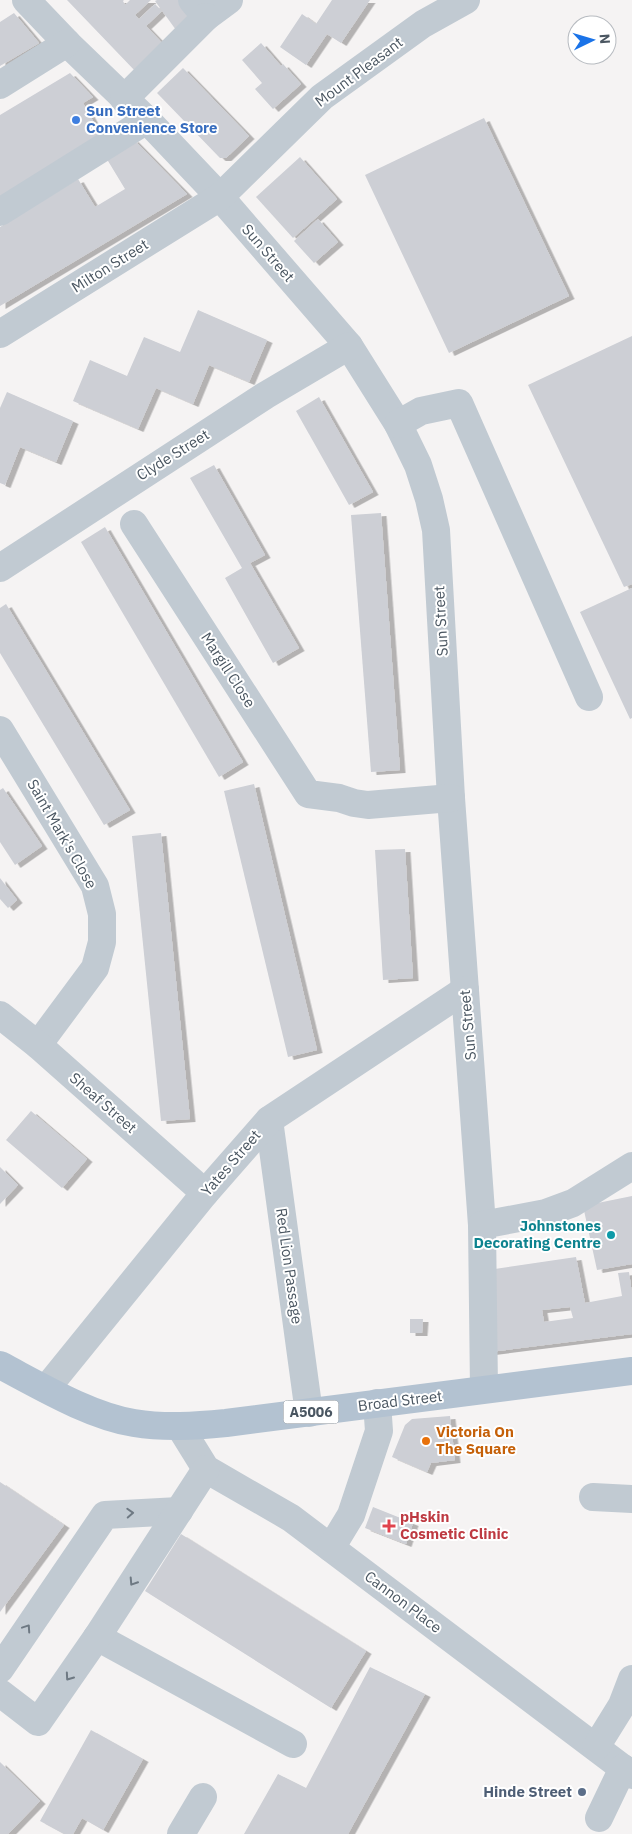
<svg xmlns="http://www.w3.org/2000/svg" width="632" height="1834" font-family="'IBM Plex Sans',sans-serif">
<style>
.building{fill:#cdcfd5;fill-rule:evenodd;filter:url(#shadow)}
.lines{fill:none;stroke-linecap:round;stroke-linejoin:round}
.minor{stroke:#c1cad2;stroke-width:28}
.major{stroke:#b3c2d1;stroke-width:28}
.oneway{stroke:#6e7983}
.shop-dot{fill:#3f7fe0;stroke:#fff;stroke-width:2}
.culture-dot{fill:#0f9aa8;stroke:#fff;stroke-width:2}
.food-dot{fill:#e8710a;stroke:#fff;stroke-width:2}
.health-dot{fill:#e0444e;stroke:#fff;stroke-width:2}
.service-dot{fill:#5c6f8a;stroke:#fff;stroke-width:2}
.labels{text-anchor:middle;stroke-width:4;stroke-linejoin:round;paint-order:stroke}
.shield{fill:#fff;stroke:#808990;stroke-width:1}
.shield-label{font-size:14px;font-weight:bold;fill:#4a5661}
.street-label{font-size:15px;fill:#4a5661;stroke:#fff}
.shop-label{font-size:15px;font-weight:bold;fill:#366cbe;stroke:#fff;text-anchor:start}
.culture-label{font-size:15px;font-weight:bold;fill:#0d838f;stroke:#fff;text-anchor:end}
.food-label{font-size:15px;font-weight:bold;fill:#c56008;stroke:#fff;text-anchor:start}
.health-label{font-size:15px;font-weight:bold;fill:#be3a42;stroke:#fff;text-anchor:start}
.service-label{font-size:15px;font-weight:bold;fill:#4e5e75;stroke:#fff;text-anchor:end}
</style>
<defs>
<filter id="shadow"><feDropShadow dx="5.5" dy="3" stdDeviation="0" flood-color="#0004"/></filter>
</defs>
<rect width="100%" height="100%" fill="#f5f3f3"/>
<!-- building -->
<g class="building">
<polygon points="67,0 124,0 123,1 125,5 130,0 151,0 135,15 139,19 155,4 162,11 146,26 165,46 137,73"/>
<polygon points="157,0 179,0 193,17 176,30 155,1"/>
<polygon points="332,0 370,0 341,43 327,34 306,65 280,47 302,14 316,24"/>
<polygon points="14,13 39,43 0,66 0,22"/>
<polygon points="261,43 281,66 283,64 301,84 273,109 255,89 262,83 242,60"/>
<polygon points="183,68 249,136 226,158 220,158 157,93"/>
<polygon points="70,73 93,97 83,103 102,137 0,198 0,115"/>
<polygon points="484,118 569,296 449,353 365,175"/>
<polygon points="133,139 187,194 0,306 0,227 78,179 95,207 125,189 105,156"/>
<polygon points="300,157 337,199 293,238 256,197"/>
<polygon points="318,219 338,242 314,263 294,241"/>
<polygon points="198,310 267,340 249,382 209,365 193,404 156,388 138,429 73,401 90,360 127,376 144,337 180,352"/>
<polygon points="632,336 632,584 624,587 528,385"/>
<polygon points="7,392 73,421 56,462 20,447 5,485 0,483 0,408"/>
<polygon points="319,397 373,492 349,505 296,411"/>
<polygon points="214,465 265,555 250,563 299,648 273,663 225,578 242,568 190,478"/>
<polygon points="381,513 400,770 371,772 351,515"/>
<polygon points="105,527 243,762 219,777 81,542"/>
<polygon points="632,588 632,718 630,719 580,612"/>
<polygon points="6,604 130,810 104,825 0,653 0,608"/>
<polygon points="254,784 317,1050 288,1057 224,791"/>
<polygon points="3,788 42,846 15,865 0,842 0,790"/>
<polygon points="161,833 190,1119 161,1121 132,836"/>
<polygon points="405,849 413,978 383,980 375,850"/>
<polygon points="0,878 17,900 8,908 0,899"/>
<polygon points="31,1111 87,1159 62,1188 6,1140"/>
<polygon points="0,1167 18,1185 0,1204"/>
<polygon points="632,1196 632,1264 597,1270 583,1206"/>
<path d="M576 1257 585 1303 622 1296 618 1273 629 1272 632 1294V1334L490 1352 488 1270ZM570 1307 573 1318 544 1322 542 1310Z"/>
<polygon points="410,1319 423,1319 422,1333 410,1333"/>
<polygon points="450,1416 455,1460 431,1463 427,1472 392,1457 405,1425 412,1419"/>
<polygon points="0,1482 64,1525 0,1612"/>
<polygon points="373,1507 413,1523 406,1544 365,1528"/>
<polygon points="181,1534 366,1651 331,1708 145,1591"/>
<polygon points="370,1667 425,1694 348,1834 244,1834 278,1774 306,1788"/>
<polygon points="91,1730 143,1759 103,1830 82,1818 73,1834 64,1834 40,1821"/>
<polygon points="0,1762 40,1801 8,1834 0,1834"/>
</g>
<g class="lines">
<!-- minor -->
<g class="minor">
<polyline points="26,0 67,43 147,120 220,197 349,346 398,424 418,465 429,499 436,530 451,798 482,1225 484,1389"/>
<polyline points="192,0 206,17 229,0"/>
<polyline points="0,85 67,43"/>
<polyline points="124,99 206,17"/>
<polyline points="0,212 147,120"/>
<polyline points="0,334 220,197 322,97 423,24 466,0"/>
<polyline points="398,424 421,411 459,403 589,697"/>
<polyline points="134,524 308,794 339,798 354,803 368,805 451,798"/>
<polyline points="0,568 266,395 349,346"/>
<polyline points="0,730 95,886 102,914 102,942 95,968 38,1045"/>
<polyline points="0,1015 38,1045 205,1193"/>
<polyline points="269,1120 309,1413"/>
<polyline points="482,1225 546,1213 573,1203 632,1166"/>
<polyline points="46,1389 205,1193 269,1120 465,990"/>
<polyline points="180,1427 206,1469 291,1518 632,1775"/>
<polyline points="593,1497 632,1499"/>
<polyline points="331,1548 351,1515 379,1431 377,1403"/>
<polyline points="97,1637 293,1744"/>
<polyline points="0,1669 105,1515 179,1511"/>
<polyline points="0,1693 38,1722 97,1637 206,1469"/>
<polyline points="596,1747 622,1705 632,1679"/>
<polyline points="599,1818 623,1768"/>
<polyline points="181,1834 203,1797"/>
</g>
<!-- major -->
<path class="major" d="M0 1365C40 1386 90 1416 134 1423 165 1428 195 1426 226 1423L632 1371"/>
</g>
<!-- one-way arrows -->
<defs><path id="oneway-chevron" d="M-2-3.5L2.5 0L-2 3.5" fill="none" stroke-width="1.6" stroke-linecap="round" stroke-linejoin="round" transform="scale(1.25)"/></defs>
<g class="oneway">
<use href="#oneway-chevron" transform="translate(130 1513) rotate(-3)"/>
<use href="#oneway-chevron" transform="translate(133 1582) rotate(123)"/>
<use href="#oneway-chevron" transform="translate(27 1628) rotate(-56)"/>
<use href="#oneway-chevron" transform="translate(69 1677) rotate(125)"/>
</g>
<!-- markers -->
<circle class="shop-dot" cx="76" cy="120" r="5"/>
<circle class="culture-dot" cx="611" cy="1235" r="5"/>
<circle class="food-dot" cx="426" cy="1441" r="5"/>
<path class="health-dot" d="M386.5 1518.5h5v5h5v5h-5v5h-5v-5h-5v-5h5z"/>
<circle class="service-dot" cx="582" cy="1792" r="5"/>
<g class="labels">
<!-- shield labels -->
<rect class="shield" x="283.5" y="1400.5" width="55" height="23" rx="4"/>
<g class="shield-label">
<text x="311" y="1417">A5006</text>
</g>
<!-- street labels -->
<g class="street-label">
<text transform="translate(359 72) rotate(-37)" y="5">Mount Pleasant</text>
<text transform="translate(268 253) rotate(49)" y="5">Sun Street</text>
<text transform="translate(110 266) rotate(-32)" y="5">Milton Street</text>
<text transform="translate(173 455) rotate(-32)" y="5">Clyde Street</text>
<text transform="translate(441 621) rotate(-93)" y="5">Sun Street</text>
<text transform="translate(228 670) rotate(57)" y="5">Margill Close</text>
<text transform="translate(62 834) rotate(60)" y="5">Saint Mark's Close</text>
<text transform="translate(468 1025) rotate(-95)" y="5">Sun Street</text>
<text transform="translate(103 1103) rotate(41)" y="5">Sheaf Street</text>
<text transform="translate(231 1163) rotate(-49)" y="5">Yates Street</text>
<text transform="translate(289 1266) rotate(82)" y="5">Red Lion Passage</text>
<text transform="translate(400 1401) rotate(-7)" y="5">Broad Street</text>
<text transform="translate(403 1602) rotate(37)" y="5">Cannon Place</text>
</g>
<!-- shop labels -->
<g class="shop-label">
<text x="86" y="116">Sun Street<tspan x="86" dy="17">Convenience Store</tspan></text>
</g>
<!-- culture labels -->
<g class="culture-label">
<text x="601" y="1231">Johnstones<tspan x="601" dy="17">Decorating Centre</tspan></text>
</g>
<!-- food labels -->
<g class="food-label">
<text x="436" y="1437">Victoria On<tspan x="436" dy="17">The Square</tspan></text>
</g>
<!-- health labels -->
<g class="health-label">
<text x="400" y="1522">pHskin<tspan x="400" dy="17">Cosmetic Clinic</tspan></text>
</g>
<!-- service labels -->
<g class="service-label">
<text x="572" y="1797">Hinde Street</text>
</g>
</g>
<!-- north arrow -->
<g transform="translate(592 40) rotate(85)"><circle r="24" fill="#ffffff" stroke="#b7bbc0"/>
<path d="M0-4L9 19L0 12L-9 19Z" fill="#1a73e8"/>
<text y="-8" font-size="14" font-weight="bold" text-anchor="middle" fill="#4a5661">N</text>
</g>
</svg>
